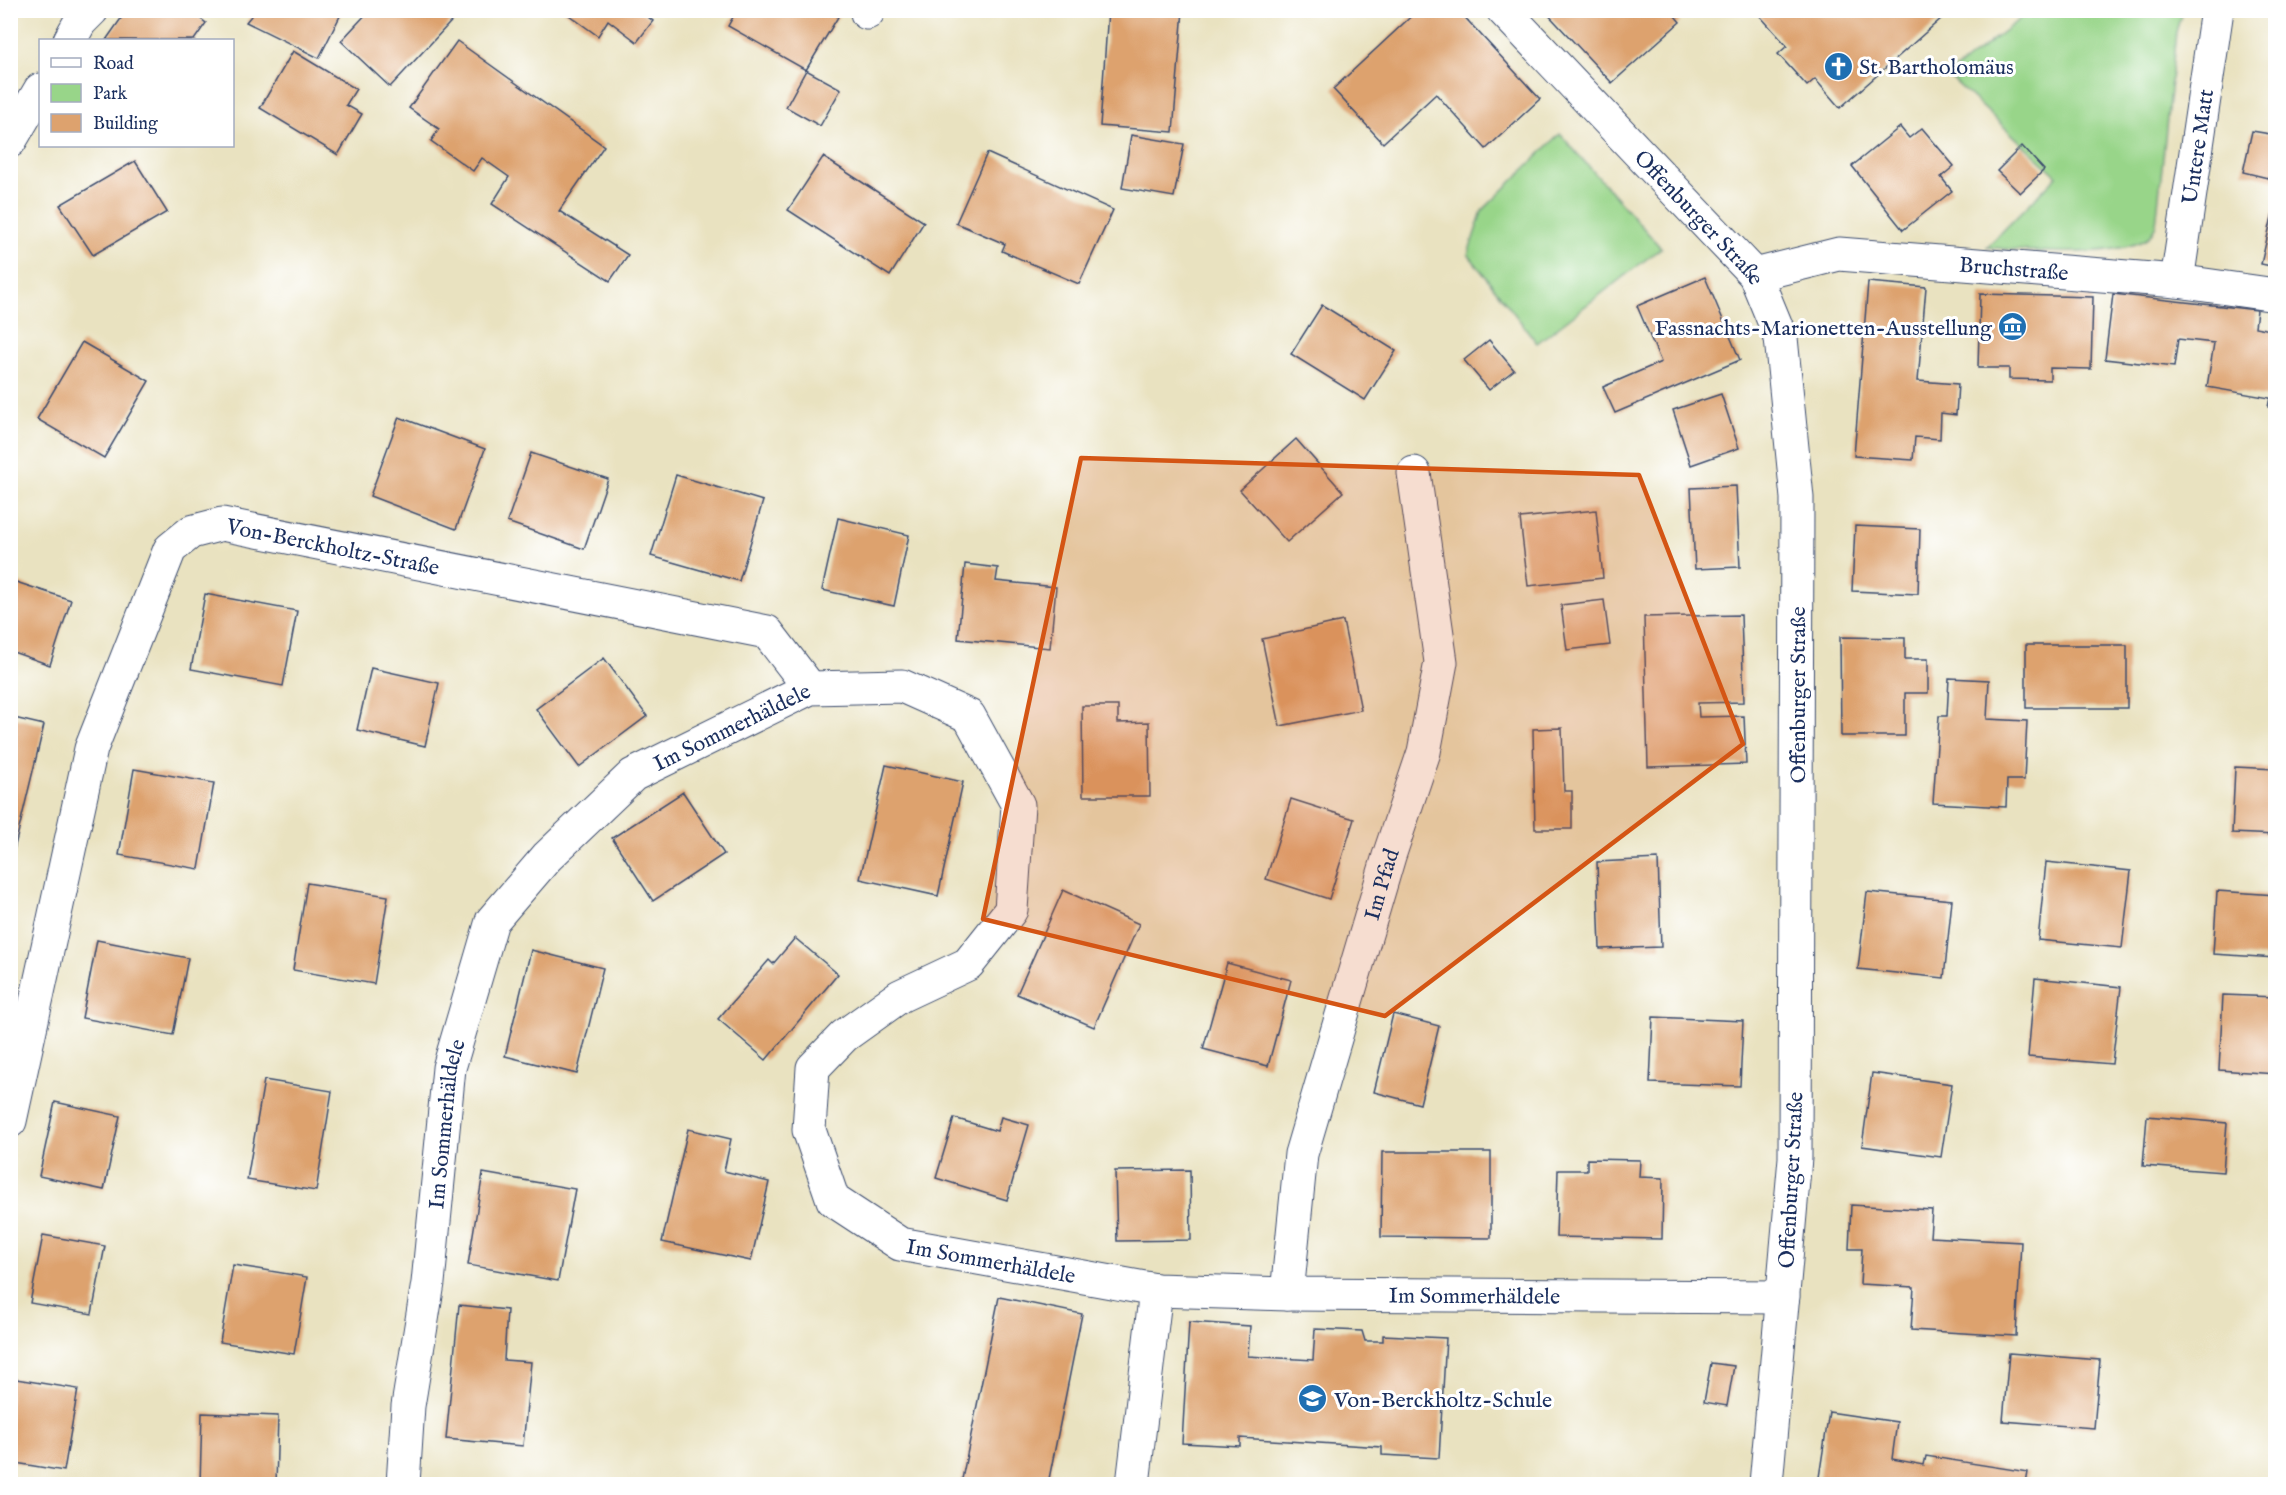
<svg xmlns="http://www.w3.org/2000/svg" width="2286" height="1495" font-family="'IM FELL English',serif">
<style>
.green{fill:#98d589;stroke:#5a8274;stroke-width:1.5}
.building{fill:#dda26e}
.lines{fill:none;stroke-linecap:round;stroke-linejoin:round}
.minor-casing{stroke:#3a4a6d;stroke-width:35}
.minor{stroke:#fff;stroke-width:33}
.marked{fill:#d45514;fill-opacity:0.2;stroke:#d45514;stroke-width:4.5;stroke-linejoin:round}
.labels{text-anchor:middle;stroke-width:6;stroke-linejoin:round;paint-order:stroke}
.poi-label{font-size:22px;fill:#1b2f5e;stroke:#fff;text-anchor:start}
.street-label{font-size:22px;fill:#1b2f5e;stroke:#fff}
</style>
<rect width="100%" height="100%" fill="#fff"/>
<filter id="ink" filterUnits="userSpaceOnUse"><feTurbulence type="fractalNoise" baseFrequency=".0167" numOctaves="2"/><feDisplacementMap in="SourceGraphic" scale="12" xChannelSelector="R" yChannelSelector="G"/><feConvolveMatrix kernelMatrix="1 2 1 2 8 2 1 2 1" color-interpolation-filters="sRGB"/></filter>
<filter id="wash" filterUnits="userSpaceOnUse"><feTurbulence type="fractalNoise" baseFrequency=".008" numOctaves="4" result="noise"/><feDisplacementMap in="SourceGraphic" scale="24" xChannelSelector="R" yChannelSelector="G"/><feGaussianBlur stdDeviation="1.35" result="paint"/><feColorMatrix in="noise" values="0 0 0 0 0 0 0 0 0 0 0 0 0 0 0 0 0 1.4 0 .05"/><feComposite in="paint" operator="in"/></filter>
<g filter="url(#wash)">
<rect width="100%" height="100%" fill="#e9e2c0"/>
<!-- green -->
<g class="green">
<path d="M2030 11H2182L2176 32 2156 225C2153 230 2150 237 2145 240 2111 258 2026 252 1987 247L2057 176 1948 75Z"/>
<polygon points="1560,134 1661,248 1537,343 1468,254 1482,211"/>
</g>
<g id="blocks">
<!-- building -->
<g class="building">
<polygon points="127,10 189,10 206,23 194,40 106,40"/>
<polygon points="256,10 333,10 341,14 319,58 246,22"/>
<polygon points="370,10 462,10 390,87 341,41"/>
<polygon points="562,10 639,10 653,21 637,42 608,20 598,36"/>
<polygon points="737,10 841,12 806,70 841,89 820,126 786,107 806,70 728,26"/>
<polygon points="1108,10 1183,10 1173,132 1100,126"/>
<polygon points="1418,10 1458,10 1540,99 1486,149 1436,94 1383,143 1333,89"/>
<polygon points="1544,10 1670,10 1680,22 1612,83"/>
<polygon points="1766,10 1951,10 1840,108 1815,79 1807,86 1778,54 1787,46 1760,16"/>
<polygon points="457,41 604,146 559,211 628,255 610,281 492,204 509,177 482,158 473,171 431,141 439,129 409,108"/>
<polygon points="293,51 356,89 346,105 362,114 338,155 260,108"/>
<polygon points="1900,127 1909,138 1922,128 1954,166 1941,177 1952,191 1903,230 1852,166"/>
<polygon points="2252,131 2276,135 2276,180 2243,172"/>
<polygon points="1131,135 1184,144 1174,197 1122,188"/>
<polygon points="2022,146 2044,170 2020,193 1997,171"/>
<polygon points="987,153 1113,210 1079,284 1002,251 1005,244 956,223"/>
<polygon points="823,157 924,222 890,276 788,210"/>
<polygon points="135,161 167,212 93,255 60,205"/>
<polygon points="2275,204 2276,204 2276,267 2261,264"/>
<polygon points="1705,277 1740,360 1615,413 1603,387 1661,362 1637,306"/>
<polygon points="1868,282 1926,287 1918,381 1958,384 1956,415 1941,413 1940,439 1915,437 1913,460 1854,456"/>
<polygon points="1980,294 2093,297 2091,369 2050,368 2050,380 2009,379 2009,368 1978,368"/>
<polygon points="2113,294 2257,310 2255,327 2276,331 2276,409 2268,407 2270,398 2207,387 2214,343 2178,339 2174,367 2105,359"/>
<polygon points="1322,305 1396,351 1365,400 1291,354"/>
<polygon points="1489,340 1514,370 1489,390 1464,360"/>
<polygon points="82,342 149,381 104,458 37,419"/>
<polygon points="1721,394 1739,448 1691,465 1673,410"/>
<polygon points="399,417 485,449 456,529 370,496"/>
<polygon points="1296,439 1343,492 1287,542 1240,490"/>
<polygon points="531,453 608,479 584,549 507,522"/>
<polygon points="676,475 763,501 739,581 651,556"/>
<polygon points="1736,486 1740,567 1695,569 1691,488"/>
<polygon points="1596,510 1603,578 1528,586 1520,518"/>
<polygon points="838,518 909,535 894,606 822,590"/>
<polygon points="1855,526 1920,529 1918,594 1852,591"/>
<polygon points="965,564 998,568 996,581 1056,587 1050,648 958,639"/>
<polygon points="10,580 71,600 50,665 10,651"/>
<polygon points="205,594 297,611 283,686 191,669"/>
<polygon points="1604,600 1610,645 1567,650 1561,605"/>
<polygon points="1741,615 1744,702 1698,703 1699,717 1744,716 1746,764 1648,767 1644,617"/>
<polygon points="1343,621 1361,710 1280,726 1262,639"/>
<polygon points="1840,637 1905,638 1905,659 1928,659 1928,693 1905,693 1905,736 1841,736"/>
<rect x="2026" y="645" width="101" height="63"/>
<polygon points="604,658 647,716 579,767 536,709"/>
<polygon points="371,668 439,683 425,746 357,730"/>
<polygon points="1949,678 1989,680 1987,719 2027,721 2024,780 2007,780 2006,807 1933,803 1939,716 1947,716"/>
<polygon points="1082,706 1118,706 1118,723 1149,722 1150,796 1083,796"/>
<polygon points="10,717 44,725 14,850 10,850"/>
<polygon points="1562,728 1564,791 1572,791 1572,829 1535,829 1533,729"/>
<polygon points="886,765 963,782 938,896 860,879"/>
<polygon points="2235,767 2276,769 2276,835 2232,833"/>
<polygon points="134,769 214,783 199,869 119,855"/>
<polygon points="683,792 724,854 653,901 612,838"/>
<polygon points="1291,799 1354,819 1329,899 1266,879"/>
<polygon points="1658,859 1661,947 1600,949 1597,862"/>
<polygon points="2046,862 2131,871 2122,948 2038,940"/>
<polygon points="307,883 388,896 374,984 293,970"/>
<polygon points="1063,890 1139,924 1094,1027 1017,994"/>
<polygon points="2217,891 2276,895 2276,958 2213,954"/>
<polygon points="1867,892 1952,900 1944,978 1858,969"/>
<polygon points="795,938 838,974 766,1060 718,1019 769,960 773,964"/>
<polygon points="97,940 188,958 173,1035 82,1018"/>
<polygon points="531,950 603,968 577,1074 505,1056"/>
<polygon points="1227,963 1291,980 1268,1066 1203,1049"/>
<polygon points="2035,978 2121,987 2112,1064 2028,1057"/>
<polygon points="2223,995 2276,997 2276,1074 2219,1070"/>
<polygon points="1393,1014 1439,1026 1420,1104 1374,1092"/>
<polygon points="1653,1017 1743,1021 1740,1086 1650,1083"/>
<polygon points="1872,1073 1952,1084 1941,1157 1862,1146"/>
<polygon points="264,1080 332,1091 316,1191 247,1180"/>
<polygon points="55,1102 120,1116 104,1190 39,1176"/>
<polygon points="2147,1116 2227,1123 2223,1172 2143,1166"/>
<polygon points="1001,1117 1029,1125 1007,1200 936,1178 954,1118 997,1131"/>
<polygon points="688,1129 731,1139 724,1171 769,1182 751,1261 662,1242"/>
<polygon points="1382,1152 1491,1152 1491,1238 1381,1237"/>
<polygon points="1587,1159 1640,1160 1639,1177 1663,1178 1662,1239 1556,1237 1558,1170 1587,1170"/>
<polygon points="1190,1170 1191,1240 1117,1241 1115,1171"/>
<polygon points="483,1173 575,1189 558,1281 468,1265"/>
<polygon points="1851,1205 1932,1210 1930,1237 2021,1242 2016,1336 1911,1330 1914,1287 1860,1284 1862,1249 1849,1249"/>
<polygon points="43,1235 105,1246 92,1314 30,1303"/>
<polygon points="233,1265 307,1277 294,1354 220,1342"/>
<polygon points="999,1297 1082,1314 1048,1484 961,1484"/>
<polygon points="459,1305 507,1310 504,1360 531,1362 523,1446 446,1439"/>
<polygon points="1189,1322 1250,1326 1248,1356 1313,1360 1315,1329 1362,1331 1365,1341 1383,1341 1383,1335 1446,1338 1439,1458 1382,1455 1382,1447 1240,1438 1240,1446 1182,1443"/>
<polygon points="2009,1353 2100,1360 2094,1428 2003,1421"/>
<polygon points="1711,1363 1734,1366 1727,1406 1704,1402"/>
<polygon points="10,1378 78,1389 64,1471 10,1462"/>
<polygon points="1829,1412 1897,1422 1892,1459 1924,1465 1926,1456 2028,1472 2026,1484 1818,1484"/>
<polygon points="202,1413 278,1416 276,1484 200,1484"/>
</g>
</g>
</g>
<g filter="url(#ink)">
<use href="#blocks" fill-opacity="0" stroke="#3a4a6d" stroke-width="1.5"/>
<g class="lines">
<defs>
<g id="minor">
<path id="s1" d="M1503 10 1755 275 1781 338 1797 498 1795 1158 1766 1484"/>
<polyline points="867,13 869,10"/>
<polyline points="70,40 80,22 92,10"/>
<polyline points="10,141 40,90"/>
<path id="s2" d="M1755 275 1839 254 2177 281 2276 295"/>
<path id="s3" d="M2177 281 2217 10"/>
<path id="s4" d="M10 1121 91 749 170 549 191 532 222 524 767 632 810 688"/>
<path id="s5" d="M1287 1294 1301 1154 1389 856 1424 752 1441 662 1414 473"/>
<path id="s6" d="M403 1484 408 1406 428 1283 449 1068 492 921 547 857 633 775 810 688 902 686 969 716 1018 805 1011 910 968 964 900 996 844 1036 813 1068 809 1130 833 1200 900 1244 1156 1290 1287 1294 1783 1297"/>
<polyline points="1133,1484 1156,1290"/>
</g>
</defs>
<!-- minor casing -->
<use href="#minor" class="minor-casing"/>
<!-- minor -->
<use href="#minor" class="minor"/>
</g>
</g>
<!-- marked area -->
<path class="marked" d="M1081 458 1639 475 1743 744 1385 1016 983 919Z"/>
<!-- icons -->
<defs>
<symbol id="church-disc" viewBox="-11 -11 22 22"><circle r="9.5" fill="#1f6fb2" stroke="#fff"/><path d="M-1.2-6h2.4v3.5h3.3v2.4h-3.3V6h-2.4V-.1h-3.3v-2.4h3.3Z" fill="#fff"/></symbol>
<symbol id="museum-disc" viewBox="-11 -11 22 22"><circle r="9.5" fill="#1f6fb2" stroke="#fff"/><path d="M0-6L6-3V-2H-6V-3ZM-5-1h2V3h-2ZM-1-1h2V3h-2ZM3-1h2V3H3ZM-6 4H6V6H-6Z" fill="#fff"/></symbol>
<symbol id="school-disc" viewBox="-11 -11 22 22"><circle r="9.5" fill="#1f6fb2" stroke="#fff"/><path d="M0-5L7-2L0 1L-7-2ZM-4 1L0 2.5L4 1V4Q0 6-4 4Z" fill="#fff"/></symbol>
</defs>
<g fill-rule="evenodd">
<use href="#church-disc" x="1822" y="50" width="33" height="33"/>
<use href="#museum-disc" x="1996" y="310" width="33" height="33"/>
<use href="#school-disc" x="1296" y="1382" width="33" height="33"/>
</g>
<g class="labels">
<!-- poi labels -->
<g class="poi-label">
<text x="1859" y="74">St. Bartholomäus</text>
<text x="1992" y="335" text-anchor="end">Fassnachts-Marionetten-Ausstellung</text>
<text x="1334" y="1407">Von-Berckholtz-Schule</text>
</g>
<!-- street labels -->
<g class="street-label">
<text dy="8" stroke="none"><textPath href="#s3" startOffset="136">Untere Matt</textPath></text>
<text dy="8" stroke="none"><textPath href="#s1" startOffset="286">Offenburger Straße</textPath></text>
<text dy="8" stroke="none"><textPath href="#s2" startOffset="262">Bruchstraße</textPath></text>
<text dy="8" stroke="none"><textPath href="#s4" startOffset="768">Von-Berckholtz-Straße</textPath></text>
<text transform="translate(1797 695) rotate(-90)" y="8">Offenburger Straße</text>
<text dy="8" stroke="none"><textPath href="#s6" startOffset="885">Im Sommerhäldele</textPath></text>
<text dy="8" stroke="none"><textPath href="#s5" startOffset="422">Im Pfad</textPath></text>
<text dy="8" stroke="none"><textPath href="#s6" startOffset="363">Im Sommerhäldele</textPath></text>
<text transform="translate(1790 1180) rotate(-87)" y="8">Offenburger Straße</text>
<text dy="8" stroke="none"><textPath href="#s6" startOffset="1911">Im Sommerhäldele</textPath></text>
<text dy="8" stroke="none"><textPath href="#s6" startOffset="2397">Im Sommerhäldele</textPath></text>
</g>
</g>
<!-- margin -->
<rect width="2286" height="1495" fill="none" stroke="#fff" stroke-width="36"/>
<!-- legend -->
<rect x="39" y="39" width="195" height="108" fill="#ffffff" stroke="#a4acbf" stroke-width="1.5"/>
<rect x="51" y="58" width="30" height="9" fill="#ffffff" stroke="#a4acbf" stroke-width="1.5"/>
<text x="93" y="69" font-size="18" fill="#1b2f5e">Road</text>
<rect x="51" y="84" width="30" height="18" fill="#98d589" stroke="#a4acbf" stroke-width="1.5"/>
<text x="93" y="99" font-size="18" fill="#1b2f5e">Park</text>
<rect x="51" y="114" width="30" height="18" fill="#dda26e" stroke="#a4acbf" stroke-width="1.5"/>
<text x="93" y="129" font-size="18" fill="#1b2f5e">Building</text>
</svg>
